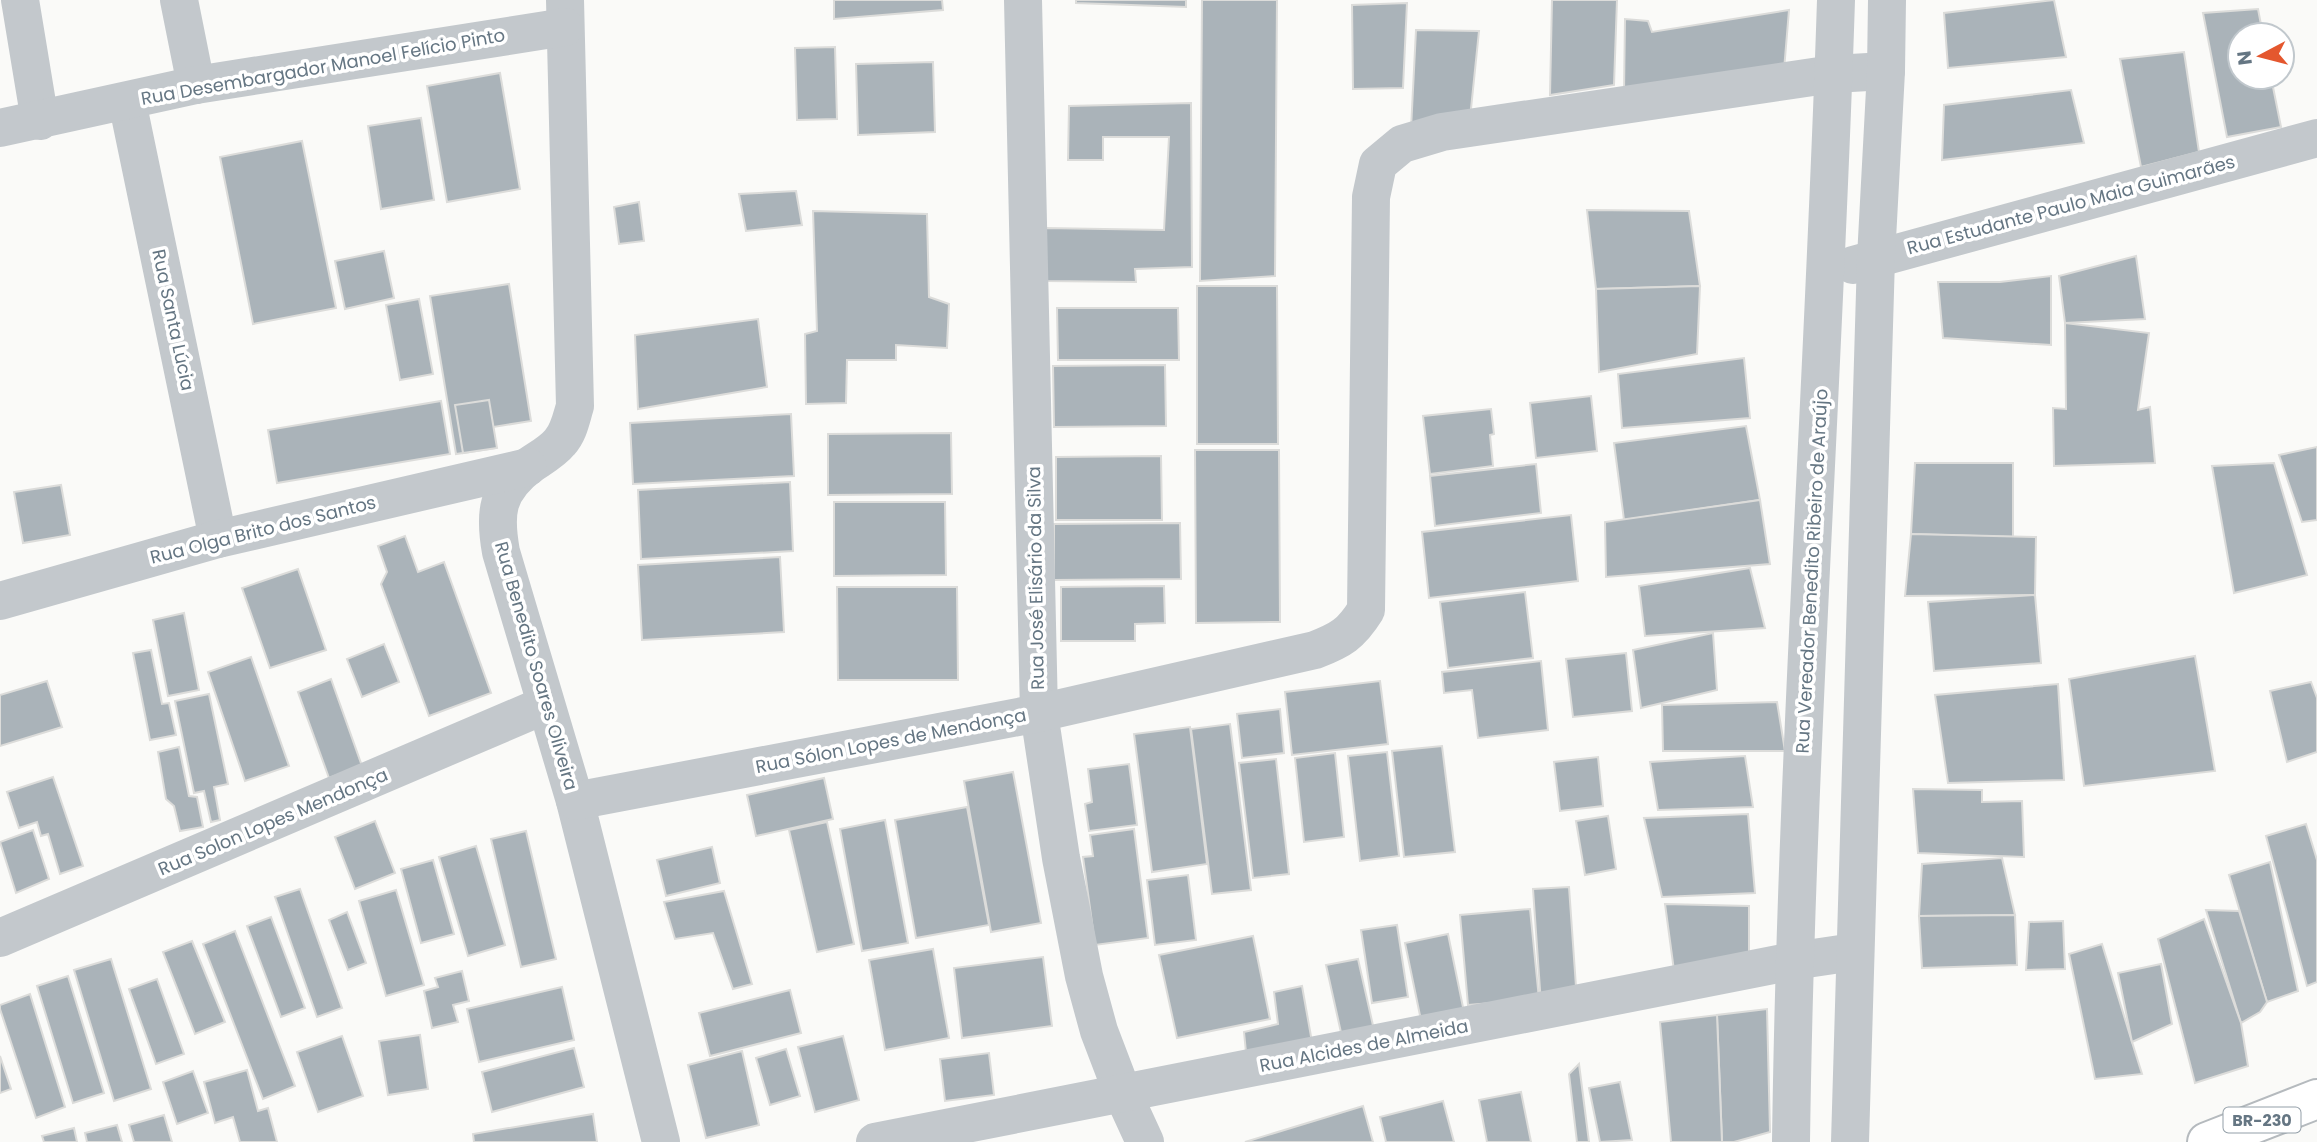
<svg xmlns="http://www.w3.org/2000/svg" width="2317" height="1142" font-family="Poppins,sans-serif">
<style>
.building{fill:#aab3b9;stroke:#dcdcda;stroke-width:2}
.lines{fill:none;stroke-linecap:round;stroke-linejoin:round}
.major-casing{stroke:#b5babe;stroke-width:42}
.minor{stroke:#c3c8cc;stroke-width:38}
.major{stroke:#fff;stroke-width:38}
.labels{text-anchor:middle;stroke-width:7;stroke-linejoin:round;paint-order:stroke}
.shield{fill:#fff;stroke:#939fa8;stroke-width:2}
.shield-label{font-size:16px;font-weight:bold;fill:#657683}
.street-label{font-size:18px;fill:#657683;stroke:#fff}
</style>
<rect width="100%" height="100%" fill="#fafaf8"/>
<!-- building -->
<g class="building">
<polygon points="834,0 942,0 943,10 834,19"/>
<polygon points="1076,0 1186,0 1186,7 1076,3"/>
<polygon points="1202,0 1277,0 1275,276 1200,281"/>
<polygon points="1552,0 1617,0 1614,85 1550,95"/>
<polygon points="2054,0 2066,57 1948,68 1944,13"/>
<polygon points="1407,3 1403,88 1353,89 1352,5"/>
<polygon points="2258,9 2263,35 2240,35 2240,77 2271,77 2281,127 2227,137 2203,13"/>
<polygon points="1789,10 1784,70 1624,92 1625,19 1648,21 1652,32"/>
<polygon points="1416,30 1479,31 1469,128 1411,129"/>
<polygon points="835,47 837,119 797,120 795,48"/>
<polygon points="2184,52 2199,152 2141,167 2120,59"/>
<polygon points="933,62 935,132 858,135 856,64"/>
<polygon points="500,73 520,189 447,202 427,86"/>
<polygon points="2071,90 2084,143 1942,160 1944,105"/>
<polygon points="1191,103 1192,267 1135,269 1136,282 1046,281 1045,228 1164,230 1169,137 1103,137 1103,160 1068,160 1069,106"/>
<polygon points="421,118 434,200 381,209 368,126"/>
<polygon points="302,141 336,308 253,324 220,157"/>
<polygon points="796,191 802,225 746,231 739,194"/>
<polygon points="639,202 644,241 619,244 614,207"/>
<polygon points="1587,210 1689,211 1700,286 1596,289"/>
<polygon points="813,211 927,214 929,297 949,304 947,348 896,345 896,360 847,360 846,403 806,404 805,334 817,331"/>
<polygon points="384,251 394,298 345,309 335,261"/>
<polygon points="2136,256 2145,319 2065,323 2059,276"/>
<polygon points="2051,276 2051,345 1943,338 1938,282 2000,282"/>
<polygon points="509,284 531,421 493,427 496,448 456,454 430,296"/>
<polygon points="1197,286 1277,286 1278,444 1197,444"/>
<polygon points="1700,286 1697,354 1599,372 1596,289"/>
<polygon points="419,299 433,374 400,380 386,305"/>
<polygon points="1057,308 1178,308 1179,360 1058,360"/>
<polygon points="758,319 767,387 638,409 635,335"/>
<polygon points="2065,323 2149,333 2138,410 2150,407 2155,463 2054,466 2053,408 2066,409"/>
<polygon points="1744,358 1750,418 1622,428 1618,374"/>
<polygon points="1165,365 1166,426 1054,427 1053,366"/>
<polygon points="1591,396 1597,451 1536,458 1530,403"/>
<polygon points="489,400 497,448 463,453 455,405"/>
<polygon points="441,401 450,454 277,483 268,430"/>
<polygon points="1491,409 1494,434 1490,435 1493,466 1430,474 1423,416"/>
<polygon points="791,414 794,476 633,484 630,423"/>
<polygon points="1746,426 1760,500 1624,520 1614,443"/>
<polygon points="951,433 952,494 828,495 828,434"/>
<polygon points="2317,447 2317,520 2302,522 2279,455"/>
<polygon points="1195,450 1279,450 1280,622 1196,623"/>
<polygon points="1161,456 1162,520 1056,520 1056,457"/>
<polygon points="1915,463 2013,463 2013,537 1911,534"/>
<polygon points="2274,463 2307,575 2234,593 2212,466"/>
<polygon points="1536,464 1541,513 1435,526 1430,476"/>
<polygon points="790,482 793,551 641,559 638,490"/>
<polygon points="61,485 70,535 23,543 14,492"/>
<polygon points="1760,500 1770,564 1606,577 1605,522"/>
<polygon points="834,502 945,502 946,575 834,576"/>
<polygon points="1571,515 1578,581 1429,598 1422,532"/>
<polygon points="1180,523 1181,579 1054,580 1054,524"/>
<polygon points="1911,534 2036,537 2035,595 1905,596"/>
<polygon points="405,536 418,572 444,562 491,693 429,716 381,584 387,572 378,546"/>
<polygon points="780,557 784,632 642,640 638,565"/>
<polygon points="1750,568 1765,628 1645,636 1639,586"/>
<polygon points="298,569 326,650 270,668 242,588"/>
<polygon points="1164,586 1165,623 1135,624 1135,641 1061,641 1061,587"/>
<polygon points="837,587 957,587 958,680 838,680"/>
<polygon points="1525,592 1533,658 1448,668 1440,602"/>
<polygon points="2035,595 2041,663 1934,671 1928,602"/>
<polygon points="184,613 199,690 168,696 153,620"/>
<polygon points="1713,633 1717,690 1641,708 1633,650"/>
<polygon points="384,644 399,682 362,697 347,659"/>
<polygon points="151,650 162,704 169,703 176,735 150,740 133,653"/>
<polygon points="1626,653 1632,711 1573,717 1566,659"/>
<polygon points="2195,656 2215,771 2084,786 2069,679"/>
<polygon points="251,657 289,766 245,781 208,672"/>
<polygon points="1541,661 1548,730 1478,738 1472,690 1444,693 1442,672"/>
<polygon points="331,679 362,766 329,778 298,692"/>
<polygon points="47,681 62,727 0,746 0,695"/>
<polygon points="1380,681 1388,744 1292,755 1285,692"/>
<polygon points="2311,682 2317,698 2317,752 2287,762 2270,691"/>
<polygon points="2058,684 2064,780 1948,783 1935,695"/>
<polygon points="209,694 228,784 214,787 220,820 211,822 204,791 194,793 175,701"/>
<polygon points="1777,702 1785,751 1663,751 1662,705"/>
<polygon points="1280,709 1284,753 1242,758 1237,714"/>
<polygon points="1230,724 1251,890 1212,894 1191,729"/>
<polygon points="1190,727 1207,864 1152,872 1134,734"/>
<polygon points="1442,746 1455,852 1404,857 1392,751"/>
<polygon points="179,747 189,796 197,797 203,827 180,831 174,806 166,799 158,752"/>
<polygon points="1387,752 1399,856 1360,861 1348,756"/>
<polygon points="1335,753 1344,837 1304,842 1295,758"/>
<polygon points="1745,756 1753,807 1658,810 1650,762"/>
<polygon points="1598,757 1603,806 1560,811 1554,762"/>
<polygon points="1276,759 1289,874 1253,878 1239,763"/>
<polygon points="1129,764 1137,825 1089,831 1085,804 1092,802 1088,769"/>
<polygon points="1013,772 1041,923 991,932 964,781"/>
<polygon points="53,777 83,866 60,874 48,834 41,836 37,822 19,828 7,792"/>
<polygon points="824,778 833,819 756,836 747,795"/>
<polygon points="1913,789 1982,790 1982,802 2022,801 2024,857 1918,853"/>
<polygon points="967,807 989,925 916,938 895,820"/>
<polygon points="1748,814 1755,893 1662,897 1644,818"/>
<polygon points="1608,816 1616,869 1585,875 1576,821"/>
<polygon points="885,820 908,943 862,951 840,829"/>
<polygon points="375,821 395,873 355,889 335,837"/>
<polygon points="827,822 854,944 817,952 789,830"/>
<polygon points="2306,824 2317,860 2317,982 2307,986 2266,836"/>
<polygon points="1134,829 1148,938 1095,945 1083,857 1093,856 1090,835"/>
<polygon points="33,830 49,879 16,893 0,842"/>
<polygon points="526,831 556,959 521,967 491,839"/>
<polygon points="476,846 505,945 468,956 439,857"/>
<polygon points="712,847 720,883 666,896 657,860"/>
<polygon points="2002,858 2015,915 1919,916 1922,864"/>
<polygon points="433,860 454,934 421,943 401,869"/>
<polygon points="2270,862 2298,991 2267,1002 2229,875"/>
<polygon points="1188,875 1196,940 1155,945 1147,880"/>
<polygon points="1569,887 1577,1001 1541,1004 1533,889"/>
<polygon points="300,889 342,1008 317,1017 275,897"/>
<polygon points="396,890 424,985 386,996 359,901"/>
<polygon points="724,891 752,984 733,989 713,933 675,939 664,902"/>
<polygon points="1665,904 1749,906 1749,958 1675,978"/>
<polygon points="1530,909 1539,999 1468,1005 1460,915"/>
<polygon points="2206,910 2239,911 2267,1002 2260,1012 2241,1023"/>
<polygon points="347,912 366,963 348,970 329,920"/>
<polygon points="2015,915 2017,965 1922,968 1919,916"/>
<polygon points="271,917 305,1008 281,1017 247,926"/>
<polygon points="2204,919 2241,1023 2248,1066 2195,1083 2158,939"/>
<polygon points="2063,921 2065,969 2026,970 2029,922"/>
<polygon points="1397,925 1408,997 1372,1003 1361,930"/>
<polygon points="235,931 295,1086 263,1099 203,944"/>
<polygon points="1448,934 1465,1017 1422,1025 1405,943"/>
<polygon points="1253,936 1270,1019 1177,1038 1159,955"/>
<polygon points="192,941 225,1022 195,1034 163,952"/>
<polygon points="2102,944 2132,1042 2142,1074 2095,1079 2069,954"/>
<polygon points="933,949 949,1038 885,1050 869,960"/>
<polygon points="1043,957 1052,1026 962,1038 954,968"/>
<polygon points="111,959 151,1089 114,1101 74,970"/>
<polygon points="1358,959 1374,1030 1342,1037 1326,965"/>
<polygon points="2161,964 2172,1024 2132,1042 2118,973"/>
<polygon points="462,971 469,1001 453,1005 458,1022 432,1028 424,991 438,987 435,978"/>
<polygon points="68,976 104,1093 73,1103 37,986"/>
<polygon points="157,979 184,1054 156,1064 129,989"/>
<polygon points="1302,986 1312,1042 1246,1052 1244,1032 1278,1024 1274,992"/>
<polygon points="562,987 574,1040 479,1062 467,1009"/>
<polygon points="790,990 801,1033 710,1056 699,1013"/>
<polygon points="30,994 65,1107 36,1118 0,1009 0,1005"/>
<polygon points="1767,1009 1770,1132 1734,1142 1722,1142 1717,1015"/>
<polygon points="1717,1015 1722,1142 1671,1142 1660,1022"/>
<polygon points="420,1035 428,1089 388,1095 379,1041"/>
<polygon points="342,1036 363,1096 318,1112 297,1052"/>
<polygon points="843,1036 859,1100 815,1112 798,1047"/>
<polygon points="574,1048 584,1087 492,1112 482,1072"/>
<polygon points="786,1049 800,1096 770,1105 756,1058"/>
<polygon points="742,1051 759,1125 706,1138 688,1065"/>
<polygon points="989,1053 994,1095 945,1101 940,1059"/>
<polygon points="0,1056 11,1089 0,1093"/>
<polygon points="1579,1064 1589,1142 1577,1142 1569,1074"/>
<polygon points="247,1070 258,1111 268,1108 277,1142 240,1142 233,1117 215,1123 204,1082"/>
<polygon points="193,1071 208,1113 177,1124 163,1082"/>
<polygon points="1620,1082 1632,1140 1600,1142 1589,1088"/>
<polygon points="1521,1092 1531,1142 1487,1142 1479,1100"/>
<polygon points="1443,1101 1454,1142 1386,1142 1380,1117"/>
<polygon points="1363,1106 1373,1142 1245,1142"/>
<polygon points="593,1114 597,1142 474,1142 473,1134"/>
<polygon points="164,1115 172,1142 134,1142 129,1125"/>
<polygon points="117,1125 122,1142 87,1142 85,1133"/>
<polygon points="74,1128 77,1142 44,1142 42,1136"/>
</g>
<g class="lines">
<defs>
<polyline id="major" points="2207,1142 2317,1099"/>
</defs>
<!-- major casing -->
<use href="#major" class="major-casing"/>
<!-- minor -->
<g class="minor">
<polyline points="20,0 40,121"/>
<polyline points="179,0 196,85"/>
<path d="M565 0 575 406C571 419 569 432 560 442 552 452 540 458 530 465 496 491 494 513 501 552L575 801 661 1142"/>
<polyline points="1023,0 1039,713 1061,858 1084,976 1099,1031 1123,1094 1145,1142"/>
<polyline points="127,101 218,539"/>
<polyline points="0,128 196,85 565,27"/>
<polyline points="1853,265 2317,138"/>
<polyline points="0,601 218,539 528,467"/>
<path d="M575 801 1039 713 1315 650C1341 640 1351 634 1366 610L1371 197 1378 164 1402 144 1442 132 1833 74 1886 71"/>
<polyline points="0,938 545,705"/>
<polyline points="875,1142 1793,961 1854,952"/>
<path d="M1791 1142C1796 761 1824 381 1836 0"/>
<polyline points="1850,1142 1876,258 1886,71 1887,0"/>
</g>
<!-- major -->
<use href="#major" class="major"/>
</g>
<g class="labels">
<!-- shield labels -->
<rect class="shield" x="2223.5" y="1107.5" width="77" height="25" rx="5"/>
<g class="shield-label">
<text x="2262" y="1126">BR-230</text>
</g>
<!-- street labels -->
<g class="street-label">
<text transform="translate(323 67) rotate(-10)" y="6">Rua Desembargador Manoel Felício Pinto</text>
<text transform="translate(2071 205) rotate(-15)" y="6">Rua Estudante Paulo Maia Guimarães</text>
<text transform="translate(173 320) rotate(78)" y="6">Rua Santa Lúcia</text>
<text transform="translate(263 530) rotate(-14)" y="6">Rua Olga Brito dos Santos</text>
<text transform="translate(1812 571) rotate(-87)" y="6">Rua Vereador Benedito Ribeiro de Araújo</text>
<text transform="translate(1036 578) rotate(-91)" y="6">Rua José Elisário da Silva</text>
<text transform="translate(536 666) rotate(74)" y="6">Rua Benedito Soares Oliveira</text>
<text transform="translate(891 741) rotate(-11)" y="6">Rua Sólon Lopes de Mendonça</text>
<text transform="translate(273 822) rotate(-23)" y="6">Rua Solon Lopes Mendonça</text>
<text transform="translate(1364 1046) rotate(-11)" y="6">Rua Alcides de Almeida</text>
</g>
</g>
<!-- north arrow -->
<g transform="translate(2261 56) rotate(263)"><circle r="33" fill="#ffffff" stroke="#c1c8cd" stroke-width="2"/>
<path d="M0-5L12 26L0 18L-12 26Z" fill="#e4572e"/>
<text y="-10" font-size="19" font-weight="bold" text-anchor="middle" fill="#657683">N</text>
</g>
</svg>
